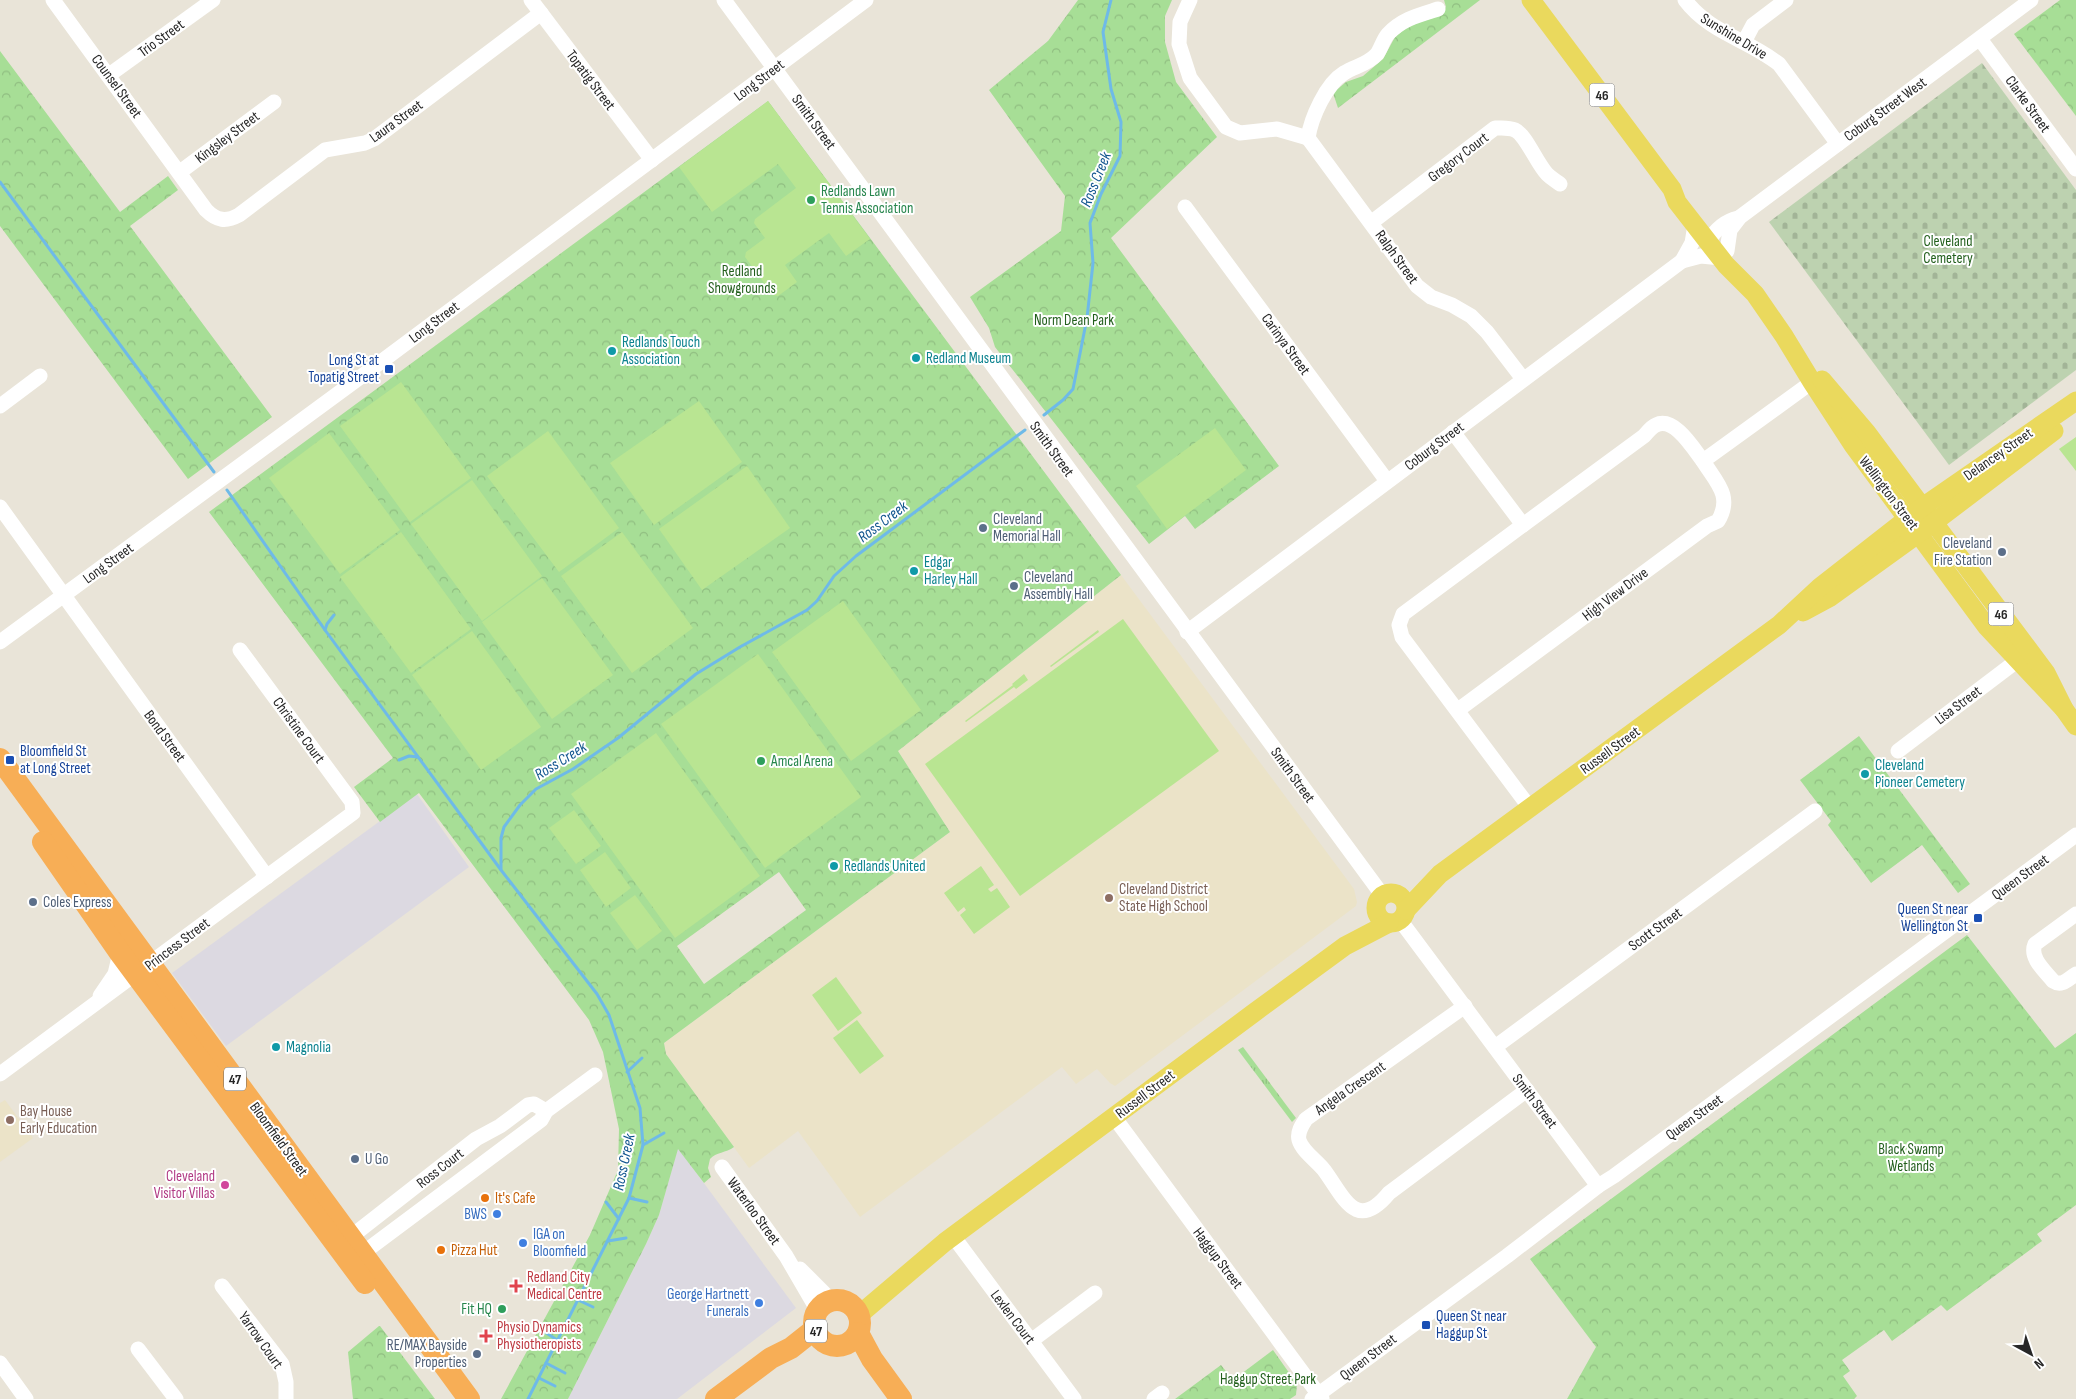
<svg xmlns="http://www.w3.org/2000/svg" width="2076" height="1399" font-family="'Sofia Sans Condensed',sans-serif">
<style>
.industrial{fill:#dcd9e1}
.education{fill:#ebe3c8}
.grass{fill:url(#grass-tufts)}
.forest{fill:url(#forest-crowns);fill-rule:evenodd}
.cemetery{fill:url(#cemetery-stones)}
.pitch{fill:#b9e592}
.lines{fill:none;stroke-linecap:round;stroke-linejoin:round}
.stream{stroke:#6ebae8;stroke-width:3}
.minor{stroke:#fff;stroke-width:15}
.major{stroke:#ead95d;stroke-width:19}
.highway{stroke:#f7ae56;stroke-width:22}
.leisure-dot{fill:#2e9e5b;stroke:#fff;stroke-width:2}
.culture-dot{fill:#0f9aa8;stroke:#fff;stroke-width:2}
.transit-dot{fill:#1a4fb4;stroke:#fff;stroke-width:2}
.service-dot{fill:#5c6f8a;stroke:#fff;stroke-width:2}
.education-dot{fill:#8d6e63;stroke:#fff;stroke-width:2}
.hotel-dot{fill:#d1479c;stroke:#fff;stroke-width:2}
.food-dot{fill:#e8710a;stroke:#fff;stroke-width:2}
.shop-dot{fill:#3f7fe0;stroke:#fff;stroke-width:2}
.health-dot{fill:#e0444e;stroke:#fff;stroke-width:2}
.labels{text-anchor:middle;stroke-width:4;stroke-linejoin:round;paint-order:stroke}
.shield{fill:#fff;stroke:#686868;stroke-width:1}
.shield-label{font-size:14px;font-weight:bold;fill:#272727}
.street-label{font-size:15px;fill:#272727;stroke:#fff}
.leisure-label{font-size:15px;fill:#27864d;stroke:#fff;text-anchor:start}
.park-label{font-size:15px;fill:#225f1c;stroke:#fff}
.culture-label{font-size:15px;fill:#0d838f;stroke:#fff;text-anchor:start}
.transit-label{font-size:15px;fill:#164399;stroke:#fff;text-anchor:end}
.service-label{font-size:15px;fill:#4e5e75;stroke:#fff;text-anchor:start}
.education-label{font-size:15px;fill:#785e54;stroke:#fff;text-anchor:start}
.hotel-label{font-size:15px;fill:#b23c85;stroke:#fff;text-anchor:end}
.food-label{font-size:15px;fill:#c56008;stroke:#fff;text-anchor:start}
.shop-label{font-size:15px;fill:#366cbe;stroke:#fff;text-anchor:end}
.health-label{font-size:15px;fill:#be3a42;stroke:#fff;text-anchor:start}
.water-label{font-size:16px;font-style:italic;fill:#12568f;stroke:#fff}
</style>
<defs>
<pattern id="grass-tufts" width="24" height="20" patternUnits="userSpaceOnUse" patternTransform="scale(1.25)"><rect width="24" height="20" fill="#a7de96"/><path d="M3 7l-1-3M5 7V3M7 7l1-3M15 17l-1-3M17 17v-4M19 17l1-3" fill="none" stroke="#90be81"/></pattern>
<pattern id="forest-crowns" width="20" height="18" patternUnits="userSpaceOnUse" patternTransform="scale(1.25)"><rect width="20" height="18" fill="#a7de96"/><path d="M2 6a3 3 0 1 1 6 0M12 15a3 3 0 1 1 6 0" fill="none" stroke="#90be81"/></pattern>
<pattern id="cemetery-stones" width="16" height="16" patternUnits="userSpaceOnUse" patternTransform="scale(1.25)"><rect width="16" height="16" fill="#bdd2b0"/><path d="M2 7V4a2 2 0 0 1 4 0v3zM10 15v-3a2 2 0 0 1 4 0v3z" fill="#a2b497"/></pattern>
</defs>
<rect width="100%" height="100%" fill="#e9e4d8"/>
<!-- industrial -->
<g class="industrial">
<polygon points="417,794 469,867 226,1046 172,973"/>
<polygon points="678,1148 796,1308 677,1399 568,1399 646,1244 659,1215"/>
</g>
<!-- education -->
<g class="education">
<polygon points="1121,575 1354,889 1357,902 1356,906 1115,1086 1110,1083 1097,1069 1076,1084 1062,1067 860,1217 798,1131 749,1168 666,1054 664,1043 950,832 898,751"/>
<polygon points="5,1100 33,1138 0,1162 0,1103"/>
</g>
<!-- grass -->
<polygon class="grass" points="1243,1047 1296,1118 1292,1122 1238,1050"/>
<!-- forest -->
<g class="forest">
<polygon points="1078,0 1172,0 1165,16 1165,42 1176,82 1217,137 1111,238 1279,466 1195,529 1185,516 1149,544 995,347 989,328 970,297 1061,231 1065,196 989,90 1048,41"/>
<polygon points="1444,0 1480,0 1338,108 1333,93 1346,82 1363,76 1383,59 1395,37 1410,25 1433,18 1446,7"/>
<polygon points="2060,0 2076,0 2076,116 2014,34"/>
<polygon points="0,51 120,212 168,176 178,190 130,226 272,417 188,479 0,226"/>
<path d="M768 101 1121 575 898 751 950 832 664 1043 666 1054 734 1147C726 1153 716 1152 710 1159L708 1168 711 1177 704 1183 678 1149 659 1215 646 1244 568 1399H501L590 1235 618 1170 619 1129 603 1052 589 1020 419 793 380 822 354 787 393 758 209 512ZM779 872 806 910 704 984 677 946Z"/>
<polygon points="1859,736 1970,884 1958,893 1922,845 1871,883 1828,825 1831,821 1800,780"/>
<polygon points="1967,935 2055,1048 2076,1033 2076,1205 2037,1234 2042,1241 1947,1311 1941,1305 1892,1341 1884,1330 1842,1360 1850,1371 1843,1376 1857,1396 1854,1399 1567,1399 1596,1347 1530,1259"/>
<polygon points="379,1326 380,1326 435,1399 353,1399 348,1352"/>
<polygon points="1273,1350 1297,1384 1296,1395 1290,1399 1175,1399 1221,1365 1233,1380"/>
</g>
<!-- cemetery -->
<polygon class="cemetery" points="1982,63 2076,190 2076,370 1949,465 1769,222"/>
<!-- pitch -->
<g class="pitch">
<polygon points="768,101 870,239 846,256 829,233 785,265 797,282 778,296 773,295 745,257 746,252 765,238 754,223 755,219 796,188 778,164 712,212 679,167"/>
<polygon points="401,382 471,478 410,522 340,426"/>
<polygon points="699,401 742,462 654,525 610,463"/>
<polygon points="1215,428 1246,470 1167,529 1136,486"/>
<polygon points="548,431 619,528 559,572 487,476"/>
<polygon points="329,433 400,530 340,574 269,478"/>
<polygon points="2076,437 2076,471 2059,449"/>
<polygon points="747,466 790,528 702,590 659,529"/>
<polygon points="472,480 542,576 482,621 411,524"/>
<polygon points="401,532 471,629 411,673 340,577"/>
<polygon points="622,532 693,628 632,673 561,576"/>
<polygon points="542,578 613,675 552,719 482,622"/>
<polygon points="843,601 921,710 851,761 772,652"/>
<polygon points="1123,619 1219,751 1020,896 925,764"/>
<polygon points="1098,630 1099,632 1051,667 1050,666"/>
<polygon points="472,631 541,727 481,770 412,675"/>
<polygon points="758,654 861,797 765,868 661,724"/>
<polygon points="1024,674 1028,680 1016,689 1014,687 966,722 965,721 1013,685 1012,684"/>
<polygon points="656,733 760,876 675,938 571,794"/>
<polygon points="574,810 601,846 576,864 549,828"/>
<polygon points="605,852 631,888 606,907 580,870"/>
<polygon points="981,866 994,885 988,889 991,892 997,888 1010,907 974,934 960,915 966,910 964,907 958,912 944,893"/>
<polygon points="635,895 662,931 637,950 610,913"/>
<polygon points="836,977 862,1013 838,1031 812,995"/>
<polygon points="857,1020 884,1056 860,1074 833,1038"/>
</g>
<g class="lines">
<!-- stream -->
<g class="stream">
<polyline points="0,182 214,472"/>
<polyline points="1044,415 1063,400 1073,389 1087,318 1093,263 1090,223 1101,194 1120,156 1121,122 1111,89 1103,32 1111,0"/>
<polyline points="227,490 325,630 501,870 597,994 609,1015 640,1108 643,1145 629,1198 528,1399"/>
<polyline points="325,630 327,624 334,615"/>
<polyline points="399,760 409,756 418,757"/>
<polyline points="501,869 501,838 504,827 520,805 536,789 573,769 618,738 696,674 740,647 807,610 817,601 834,576 856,556 1025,430"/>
<polyline points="627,1072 642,1058"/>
<polyline points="643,1145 664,1133"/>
<polyline points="629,1198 647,1202"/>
<polyline points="606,1202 619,1219"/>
<polyline points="608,1241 626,1238"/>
<polyline points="578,1300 593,1307"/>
<polyline points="542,1330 557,1340"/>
<polyline points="546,1363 565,1373"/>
<polyline points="539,1378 555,1386"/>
</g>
<!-- minor -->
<g class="minor">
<path d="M53 0 206 210C217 221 226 222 239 215L325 150 365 143 374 139 541 13"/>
<polyline points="531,0 652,160"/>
<polyline points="724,0 1383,896"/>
<polyline points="1190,0 1180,22 1179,44 1190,78 1226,127 1240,133 1277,129 1308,138"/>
<path d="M1685 0C1710 33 1747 39 1779 64L1838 144"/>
<polyline points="1980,39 2076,169"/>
<polyline points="1744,42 1753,25 1786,0"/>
<polyline points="109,75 213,0"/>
<polyline points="1308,138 1417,286 1431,297 1452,305 1471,316 1487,332 1523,379"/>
<path d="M1308 138C1311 118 1326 84 1344 73 1355 66 1367 65 1377 54 1381 48 1383 40 1388 34 1402 19 1419 15 1438 9"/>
<polyline points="180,172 274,102"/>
<polyline points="1185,207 1387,481"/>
<path d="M1372 222 1495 128C1502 128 1508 127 1515 130 1526 135 1537 164 1547 174 1551 178 1556 181 1560 184"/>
<path d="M1708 242C1715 230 1725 221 1738 218"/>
<polyline points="1727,251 1730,230 1740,217 2031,0"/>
<polyline points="1682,261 1701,256 1721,258"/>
<polyline points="0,406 40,376"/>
<polyline points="1453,432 1523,525 1403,614 1399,625 1402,637 1530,808"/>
<polyline points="0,507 267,877"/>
<path d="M1523 525 1644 436C1647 433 1651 427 1656 425 1674 416 1693 448 1703 461"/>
<polyline points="1187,632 1682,261 1692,243 1695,225"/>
<polyline points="0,642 370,370 866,0"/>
<path d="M1458 710 1707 526 1718 521C1733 496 1716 482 1703 461L1812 382"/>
<polyline points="1898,751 2018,660"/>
<path d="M2076 914 2035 944C2029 958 2045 971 2053 981 2062 987 2068 979 2076 974"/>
<polyline points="1400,920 1598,1186"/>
<polyline points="100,996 115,974 120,953"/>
<path d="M1465 1006 1306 1119C1302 1125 1297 1132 1299 1140 1302 1151 1317 1161 1324 1170 1344 1197 1356 1233 1389 1193L1527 1090"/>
<polyline points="1495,1047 1815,811"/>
<polyline points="0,1074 353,813 352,802 240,650"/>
<polyline points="1114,1117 1322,1399"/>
<polyline points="722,1167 786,1256 818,1311"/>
<polyline points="953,1236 1074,1399"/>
<polyline points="343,1243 476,1139 500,1126 528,1105 534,1104 546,1111"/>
<polyline points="355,1259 541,1120 546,1111 595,1075"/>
<polyline points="800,1269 832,1301"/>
<polyline points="222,1286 282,1364 286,1382 286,1399"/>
<polyline points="1031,1341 1095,1293"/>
<polyline points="138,1349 176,1399"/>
<polyline points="0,1363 26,1399"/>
<polyline points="1154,1399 1162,1393"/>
<polyline points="1312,1399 1507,1256 1598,1186 1614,1176 2076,835"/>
</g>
<!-- major -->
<g class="major">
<polyline points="1531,0 1672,189 1677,202 1726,265 1755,294 1784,336 1812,382 1853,445 1987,627 2064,709"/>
<polyline points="1822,380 1867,433 2046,673 2064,709 2076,726"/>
<polyline points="1803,612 1829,598 1933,523 2054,431"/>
<circle cx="1391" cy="908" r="15"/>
<polyline points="1406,910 1440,874 1779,625 1820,587 1921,508 2076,401"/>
<polyline points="859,1315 945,1242 1255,1012 1345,946 1389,923"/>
</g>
<!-- highway -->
<g class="highway">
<polyline points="0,759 469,1399"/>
<polyline points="43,842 120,953 365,1283"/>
<circle cx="837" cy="1323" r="23"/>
<polyline points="858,1333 872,1359 901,1399"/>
<polyline points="716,1399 771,1358 791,1348 815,1329"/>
</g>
</g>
<!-- markers -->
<g class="leisure-dot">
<circle cx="811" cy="200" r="5"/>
<circle cx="761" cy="761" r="5"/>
<circle cx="502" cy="1309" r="5"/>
</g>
<g class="culture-dot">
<circle cx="612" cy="351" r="5"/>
<circle cx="916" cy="358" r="5"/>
<circle cx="914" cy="571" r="5"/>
<circle cx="1865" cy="774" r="5"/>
<circle cx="834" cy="866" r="5"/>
<circle cx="276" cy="1047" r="5"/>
</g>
<g class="transit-dot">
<rect x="384" y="364" width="10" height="10" rx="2.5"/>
<rect x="5" y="755" width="10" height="10" rx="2.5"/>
<rect x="1973" y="913" width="10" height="10" rx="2.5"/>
<rect x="1421" y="1320" width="10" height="10" rx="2.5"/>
</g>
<g class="service-dot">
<circle cx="983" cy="528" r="5"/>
<circle cx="2002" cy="552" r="5"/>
<circle cx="1014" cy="586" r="5"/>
<circle cx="33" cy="902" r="5"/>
<circle cx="355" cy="1159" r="5"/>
<circle cx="477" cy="1354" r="5"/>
</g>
<g class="education-dot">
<circle cx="1109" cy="898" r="5"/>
<circle cx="10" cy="1120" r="5"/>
</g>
<circle class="hotel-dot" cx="225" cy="1185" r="5"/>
<g class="food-dot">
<circle cx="485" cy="1198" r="5"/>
<circle cx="441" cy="1250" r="5"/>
</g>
<g class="shop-dot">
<circle cx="497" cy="1214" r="5"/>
<circle cx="523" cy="1243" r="5"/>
<circle cx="759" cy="1303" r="5"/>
</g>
<g class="health-dot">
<path d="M513.5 1278.5h5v5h5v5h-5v5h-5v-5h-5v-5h5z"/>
<path d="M483.5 1328.5h5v5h5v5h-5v5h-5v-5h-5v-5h5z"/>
</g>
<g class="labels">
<!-- shield labels -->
<g class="shield">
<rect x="1589.5" y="83.5" width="25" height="23" rx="4"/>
<rect x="1988.5" y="602.5" width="25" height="23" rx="4"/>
<rect x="224" y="1067.5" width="22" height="23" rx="4"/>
<rect x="805" y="1319.5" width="22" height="23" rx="4"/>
</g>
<g class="shield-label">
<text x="1602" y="100">46</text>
<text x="2001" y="619">46</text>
<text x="235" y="1084">47</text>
<text x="816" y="1336">47</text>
</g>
<!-- street labels -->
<g class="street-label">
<text transform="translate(1734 36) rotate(31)" y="5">Sunshine Drive</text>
<text transform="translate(161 38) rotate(-36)" y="5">Trio Street</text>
<text transform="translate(591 80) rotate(53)" y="5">Topatig Street</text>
<text transform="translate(759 80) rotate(-37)" y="5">Long Street</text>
<text transform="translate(117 86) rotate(54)" y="5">Counsel Street</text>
<text transform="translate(2028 104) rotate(54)" y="5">Clarke Street</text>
<text transform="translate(1885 109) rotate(-36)" y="5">Coburg Street West</text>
<text transform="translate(396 121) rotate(-36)" y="5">Laura Street</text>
<text transform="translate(814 122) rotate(54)" y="5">Smith Street</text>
<text transform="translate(227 137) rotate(-37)" y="5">Kingsley Street</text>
<text transform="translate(1458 157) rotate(-37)" y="5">Gregory Court</text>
<text transform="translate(1397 257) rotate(54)" y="5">Ralph Street</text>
<text transform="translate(434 322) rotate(-37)" y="5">Long Street</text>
<text transform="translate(1286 344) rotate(54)" y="5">Carinya Street</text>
<text transform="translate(1434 446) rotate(-37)" y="5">Coburg Street</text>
<text transform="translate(1052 449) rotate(54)" y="5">Smith Street</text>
<text transform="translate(1998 454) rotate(-35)" y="5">Delancey Street</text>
<text transform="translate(1889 493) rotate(53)" y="5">Wellington Street</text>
<text transform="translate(108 563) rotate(-36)" y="5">Long Street</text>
<text transform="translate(1615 594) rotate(-37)" y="5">High View Drive</text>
<text transform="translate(1958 705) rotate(-37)" y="5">Lisa Street</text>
<text transform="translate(299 730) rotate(54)" y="5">Christine Court</text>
<text transform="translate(165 736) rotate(54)" y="5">Bond Street</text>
<text transform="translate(1610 750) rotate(-36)" y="5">Russell Street</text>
<text transform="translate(1293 775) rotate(54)" y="5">Smith Street</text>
<text transform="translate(2020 877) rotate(-36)" y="5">Queen Street</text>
<text transform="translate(1655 929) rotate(-36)" y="5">Scott Street</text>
<text transform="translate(177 944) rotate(-37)" y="5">Princess Street</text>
<text transform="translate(1350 1088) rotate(-35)" y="5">Angela Crescent</text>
<text transform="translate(1145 1094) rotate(-37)" y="5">Russell Street</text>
<text transform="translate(1535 1101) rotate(53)" y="5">Smith Street</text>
<text transform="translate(1694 1117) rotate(-36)" y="5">Queen Street</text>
<text transform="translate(279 1139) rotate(54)" y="5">Bloomfield Street</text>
<text transform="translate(440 1168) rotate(-38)" y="5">Ross Court</text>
<text transform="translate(754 1211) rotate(54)" y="5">Waterloo Street</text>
<text transform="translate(1218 1258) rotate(53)" y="5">Haggup Street</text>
<text transform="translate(1013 1317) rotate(53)" y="5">Lexlen Court</text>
<text transform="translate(261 1340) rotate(55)" y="5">Yarrow Court</text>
<text transform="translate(1368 1357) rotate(-37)" y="5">Queen Street</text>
</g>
<!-- leisure labels -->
<g class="leisure-label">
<text x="821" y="196">Redlands Lawn<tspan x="821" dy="17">Tennis Association</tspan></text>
<text x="771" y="766">Amcal Arena</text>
<text x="492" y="1314" text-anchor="end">Fit HQ</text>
</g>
<!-- park labels -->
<g class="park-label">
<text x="1948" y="246">Cleveland<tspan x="1948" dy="17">Cemetery</tspan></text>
<text x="742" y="276">Redland<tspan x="742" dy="17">Showgrounds</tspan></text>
<text x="1074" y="325">Norm Dean Park</text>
<text x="1911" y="1154">Black Swamp<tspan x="1911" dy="17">Wetlands</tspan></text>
<text x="1268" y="1384">Haggup Street Park</text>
</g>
<!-- culture labels -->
<g class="culture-label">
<text x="622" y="347">Redlands Touch<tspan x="622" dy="17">Association</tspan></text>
<text x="926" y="363">Redland Museum</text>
<text x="924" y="567">Edgar<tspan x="924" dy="17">Harley Hall</tspan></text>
<text x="1875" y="770">Cleveland<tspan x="1875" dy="17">Pioneer Cemetery</tspan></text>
<text x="844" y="871">Redlands United</text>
<text x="286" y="1052">Magnolia</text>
</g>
<!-- transit labels -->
<g class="transit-label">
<text x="379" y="365">Long St at<tspan x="379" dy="17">Topatig Street</tspan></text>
<text x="20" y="756" text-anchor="start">Bloomfield St<tspan x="20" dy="17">at Long Street</tspan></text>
<text x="1968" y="914">Queen St near<tspan x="1968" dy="17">Wellington St</tspan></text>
<text x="1436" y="1321" text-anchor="start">Queen St near<tspan x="1436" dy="17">Haggup St</tspan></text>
</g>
<!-- service labels -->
<g class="service-label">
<text x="993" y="524">Cleveland<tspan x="993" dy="17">Memorial Hall</tspan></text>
<text x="1992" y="548" text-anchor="end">Cleveland<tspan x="1992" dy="17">Fire Station</tspan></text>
<text x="1024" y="582">Cleveland<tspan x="1024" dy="17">Assembly Hall</tspan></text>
<text x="43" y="907">Coles Express</text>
<text x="365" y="1164">U Go</text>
<text x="467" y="1350" text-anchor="end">RE/MAX Bayside<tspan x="467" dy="17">Properties</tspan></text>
</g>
<!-- education labels -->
<g class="education-label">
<text x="1119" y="894">Cleveland District<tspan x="1119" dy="17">State High School</tspan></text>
<text x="20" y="1116">Bay House<tspan x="20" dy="17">Early Education</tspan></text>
</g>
<!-- hotel labels -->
<g class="hotel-label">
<text x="215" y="1181">Cleveland<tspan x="215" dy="17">Visitor Villas</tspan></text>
</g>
<!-- food labels -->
<g class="food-label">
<text x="495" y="1203">It's Cafe</text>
<text x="451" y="1255">Pizza Hut</text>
</g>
<!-- shop labels -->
<g class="shop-label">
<text x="487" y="1219">BWS</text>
<text x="533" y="1239" text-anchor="start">IGA on<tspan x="533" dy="17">Bloomfield</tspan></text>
<text x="749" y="1299">George Hartnett<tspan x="749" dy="17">Funerals</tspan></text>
</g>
<!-- health labels -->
<g class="health-label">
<text x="527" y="1282">Redland City<tspan x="527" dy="17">Medical Centre</tspan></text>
<text x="497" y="1332">Physio Dynamics<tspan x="497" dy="17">Physiotheropists</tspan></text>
</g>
<!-- water labels -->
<g class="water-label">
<text transform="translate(1095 179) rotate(-68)" y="6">Ross Creek</text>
<text transform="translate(882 521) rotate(-37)" y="6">Ross Creek</text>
<text transform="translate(560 760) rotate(-32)" y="6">Ross Creek</text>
<text transform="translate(623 1162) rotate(-78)" y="6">Ross Creek</text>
</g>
</g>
<!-- north arrow -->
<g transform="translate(2031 1354) rotate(140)" stroke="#ffffff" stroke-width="4" paint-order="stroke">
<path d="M0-4L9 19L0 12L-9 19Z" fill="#272727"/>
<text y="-8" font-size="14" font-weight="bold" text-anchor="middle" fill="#272727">N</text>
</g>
</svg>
